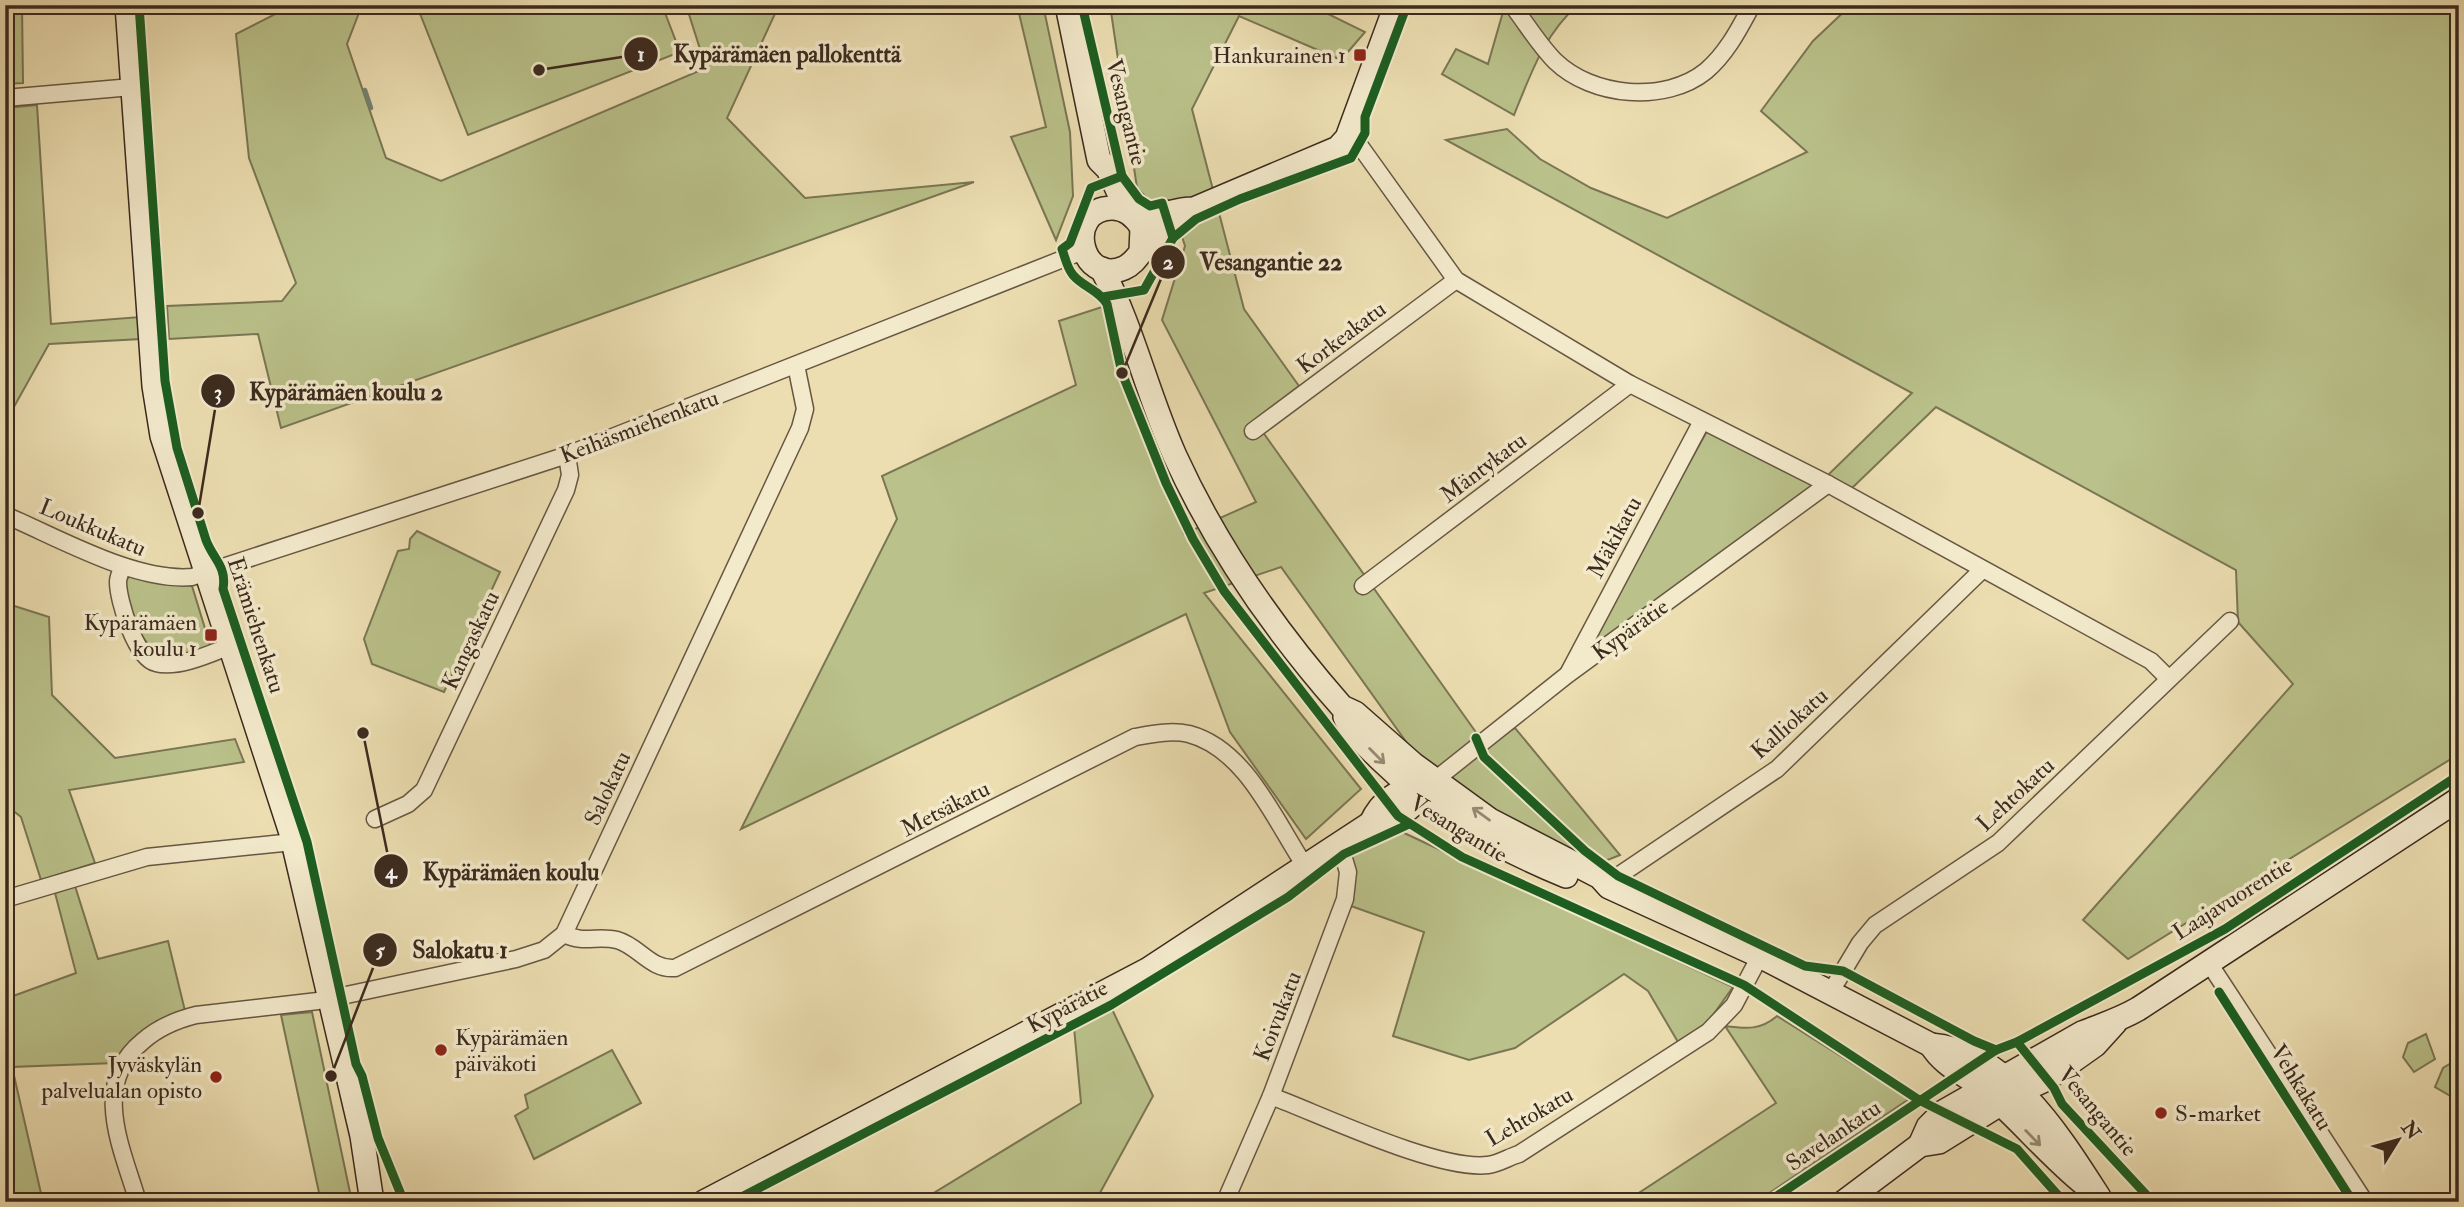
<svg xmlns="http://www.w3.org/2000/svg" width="2464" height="1207" font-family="'IM FELL Double Pica',serif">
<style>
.green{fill:#bac18a;stroke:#7a7654;stroke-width:2}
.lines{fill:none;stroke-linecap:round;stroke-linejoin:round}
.stream{stroke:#738273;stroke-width:4.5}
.street-casing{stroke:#675743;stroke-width:19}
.secondary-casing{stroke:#3b2a1e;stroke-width:26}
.street{stroke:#f3eacc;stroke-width:16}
.secondary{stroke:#f3eacc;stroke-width:23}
.cycleway-casing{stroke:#f3eacc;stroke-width:13}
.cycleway{stroke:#1b5e20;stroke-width:9}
.oneway{stroke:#978a75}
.poi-dot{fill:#8f2418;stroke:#f3eacc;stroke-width:2.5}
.labels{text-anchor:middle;stroke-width:7;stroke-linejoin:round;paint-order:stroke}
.poi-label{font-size:23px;fill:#3b2a1e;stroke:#f3eacc;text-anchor:end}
.street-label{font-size:23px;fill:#3b2a1e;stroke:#f3eacc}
.leader{fill:none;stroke:#3b2a1e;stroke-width:2.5}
.callout-dot{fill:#3b2a1e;stroke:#f3eacc;stroke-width:2.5}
.mark-label{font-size:21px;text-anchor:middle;font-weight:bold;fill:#fff}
.callout-label{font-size:24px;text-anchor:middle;font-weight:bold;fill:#3b2a1e;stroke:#f3eacc;stroke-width:7;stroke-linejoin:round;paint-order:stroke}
</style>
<rect width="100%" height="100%" fill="#ecdeb1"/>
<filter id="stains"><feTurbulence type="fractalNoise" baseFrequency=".00286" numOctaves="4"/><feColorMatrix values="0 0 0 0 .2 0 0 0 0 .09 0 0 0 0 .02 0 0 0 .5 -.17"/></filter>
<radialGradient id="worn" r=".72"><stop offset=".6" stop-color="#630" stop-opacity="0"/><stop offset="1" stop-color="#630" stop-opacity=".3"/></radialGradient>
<!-- green -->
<g class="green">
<polygon points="5,5 22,5 23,83 5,84"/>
<polygon points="293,5 362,5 347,44 386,158 441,181 706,68 686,5 779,5 727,118 805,198 974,182 281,428 258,334 169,339 167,306 282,301 296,283 249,158 236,34"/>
<polygon points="662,5 680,52 468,135 417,6"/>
<polygon points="1017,5 1043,5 1070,132 1073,196 1056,240 1011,137 1046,127"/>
<polygon points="1110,5 1310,5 1365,32 1341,60 1239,16 1192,109 1244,309 1299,386 1255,421 1485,745 1515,728 1620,855 1600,863 1476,803 1412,750 1281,567 1204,593 1361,789 1306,839 1230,732 1186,614 741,829 897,519 882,476 1076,385 1059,321 1102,307 1184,534 1256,502 1162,320 1185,246 1170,200 1149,200 1137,188"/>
<path d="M1505 5H1578C1544 34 1530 76 1514 115L1442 74 1456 49 1488 64Z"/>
<polygon points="1851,5 2459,5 2459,754 2128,959 2083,920 2293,684 2238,622 2236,570 1936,407 1850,490 1826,477 1912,393 1446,140 1507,129 1540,159 1591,188 1667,218 1807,152 1761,111 1813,41"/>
<polygon points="37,105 51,324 140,317 141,339 49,344 5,423 5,108"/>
<polygon points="1707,431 1816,484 1582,657"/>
<polygon points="417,531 500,572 444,692 372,664 364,639 398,551 409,549 410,539"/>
<path d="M130 576 192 586 211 648C201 651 183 659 173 657 138 651 130 612 123 583Z"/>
<polygon points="5,603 49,617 52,695 115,758 235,739 244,762 69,790 95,863 41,880 21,817 5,804"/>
<polygon points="1402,832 1733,987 1708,1022 1678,1042 1648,991 1624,974 1515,1048 1469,1060 1393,1036 1424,932 1351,906 1352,856"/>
<polygon points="75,886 98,959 168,941 186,1015 134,1044 115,1063 12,1067 43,1202 5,1202 5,999 76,973 55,893"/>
<polygon points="1111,1007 1153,1096 1095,1202 919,1202 1081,1103 1074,1027"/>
<polygon points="312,1012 352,1202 321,1202 281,1015"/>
<path d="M1777 1016 1909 1099 1756 1202H1625L1776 1103 1725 1026C1747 1029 1761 1030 1777 1016Z"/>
<polygon points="2426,1034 2435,1059 2414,1072 2403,1057 2408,1043"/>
<polygon points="612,1050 641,1103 534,1159 515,1116 528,1108 525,1095"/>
<polygon points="2453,1062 2459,1062 2459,1101 2435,1087 2443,1068"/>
</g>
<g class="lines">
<!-- stream -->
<polyline class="stream" points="365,90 371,108"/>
<defs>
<g id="street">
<path d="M1512 5C1526 23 1539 45 1555 61 1592 97 1665 104 1706 71 1727 53 1739 29 1752 5"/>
<polyline points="5,98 132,87"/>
<polyline points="1347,138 1360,146 1456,280 1630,384 1828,484 2151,661 2168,678"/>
<polyline points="1253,431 1456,280"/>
<path d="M5 515C59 538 135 582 192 577L567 455 1083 251"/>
<path d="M122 567C121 572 118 577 118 582 118 601 136 659 156 663 177 669 210 654 230 646"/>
<polyline points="1363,586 1630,384"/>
<polyline points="1569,672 1702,421"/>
<polyline points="1435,780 1567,675 1828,484"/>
<polyline points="375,819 408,804 424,790 566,490 570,475 567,455"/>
<polyline points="1609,887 1618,876 1777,769 1982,570"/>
<polyline points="5,899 147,857 293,842"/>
<path d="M564 934C584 944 597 935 617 940 639 946 650 970 675 968L1135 737C1152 734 1171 730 1189 734 1246 749 1275 821 1305 866"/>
<polyline points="2209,963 2365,1202"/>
<polyline points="1830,993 1860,943 1875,925 1998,843 2230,621"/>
<path d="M1271 1096C1322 1115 1438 1171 1488 1165 1498 1164 1509 1157 1519 1154L1708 1032 1734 1005 1760 956"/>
<path d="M138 1202C122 1148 90 1084 143 1041 159 1027 176 1020 196 1015L318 1001 516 959 544 950 564 934 800 428 805 409 796 365"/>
<polyline points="1225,1202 1271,1096 1345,899 1348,872 1339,842"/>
</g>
<g id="secondary">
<polyline points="127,5 154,386 162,436 291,833 362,1136 372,1202"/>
<polyline points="1067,5 1099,160 1108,169 1127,211"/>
<path d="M1133 215C1154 222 1173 208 1194 209L1338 148 1347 138 1396 5"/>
<path d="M1141 251 1142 228C1135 216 1126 208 1112 208 1063 209 1080 287 1124 268 1138 262 1142 246 1155 238 1166 229 1181 223 1191 213"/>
<path d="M1102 269C1133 329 1147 393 1175 456 1217 548 1275 631 1342 707L1355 713 1413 764 1490 820 1600 877 1609 887 1760 956 1931 1045C2008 1051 2061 1138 2099 1197"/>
<path d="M1345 717C1351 732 1368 747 1379 758 1434 812 1496 847 1566 876"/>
<path d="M1371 823C1381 800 1398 791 1421 784"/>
<path d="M1931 1045C1945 1068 1969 1075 1989 1093 2022 1122 2048 1154 2083 1183"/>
<path d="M1920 1145 1928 1127 1943 1112 2082 1033C2102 1025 2119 1020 2138 1009L2459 799"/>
<path d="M704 1202 1147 970 1371 823C1401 821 1417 803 1435 780"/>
<polyline points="1844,1202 1920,1145 1939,1142 2021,1091 2047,1079 2095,1045 2115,1023"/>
</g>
</defs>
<!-- street casing -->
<use href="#street" class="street-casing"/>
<!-- secondary casing -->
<use href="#secondary" class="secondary-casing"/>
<!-- street -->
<use href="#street" class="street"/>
<!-- secondary -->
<use href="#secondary" class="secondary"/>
<defs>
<g id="cycleway">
<path d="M139 5 165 381 177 448 206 540C213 559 227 566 223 589L307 842 356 1064 362 1076 378 1138 404 1202"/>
<polyline points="1082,5 1122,176 1139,199 1150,206 1162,203 1173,238"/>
<path d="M1122 176 1091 188 1070 243 1062 249C1065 257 1067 268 1073 275 1083 287 1099 290 1107 304L1122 373 1166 483 1193 539 1224 591 1398 816 1462 857 1744 985 1919 1100 2017 1149 2064 1202"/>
<polyline points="1103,297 1144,290 1173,238 1196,219 1240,199 1351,158 1365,133 1365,117 1407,5"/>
<polyline points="1476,738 1484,757 1585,851 1618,876 1805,966 1843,971 1974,1041 1996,1050"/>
<polyline points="2219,992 2353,1202"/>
<polyline points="2017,1042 2054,1088 2062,1104 2153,1202"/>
<polyline points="732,1202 1111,1005 1288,897 1344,854 1407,825"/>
<polyline points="1768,1202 1996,1050 2017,1042 2225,929 2459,775"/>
</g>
</defs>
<!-- cycleway casing -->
<use href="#cycleway" class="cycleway-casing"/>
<!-- cycleway -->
<use href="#cycleway" class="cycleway"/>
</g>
<!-- one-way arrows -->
<defs><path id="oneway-shaft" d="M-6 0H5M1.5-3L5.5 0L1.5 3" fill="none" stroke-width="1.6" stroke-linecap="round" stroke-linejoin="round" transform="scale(1.75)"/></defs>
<g class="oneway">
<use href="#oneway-shaft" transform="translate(1377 756) rotate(45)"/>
<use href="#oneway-shaft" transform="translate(1481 814) rotate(-144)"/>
<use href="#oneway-shaft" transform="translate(2033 1138) rotate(46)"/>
</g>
<!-- markers -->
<g class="poi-dot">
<rect x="1353" y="48" width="14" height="14" rx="3.5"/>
<rect x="204" y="628" width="14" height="14" rx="3.5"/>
<circle cx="441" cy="1050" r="7"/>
<circle cx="216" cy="1077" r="7"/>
<circle cx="2161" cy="1113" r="7"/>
</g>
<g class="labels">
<!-- poi labels -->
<g class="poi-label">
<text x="1346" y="63">Hankurainen 1</text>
<text x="197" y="630">Kypärämäen<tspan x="197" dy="26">koulu 1</tspan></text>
<text x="455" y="1045" text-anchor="start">Kypärämäen<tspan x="455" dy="26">päiväkoti</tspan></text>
<text x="202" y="1072">Jyväskylän<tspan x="202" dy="26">palvelualan opisto</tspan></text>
<text x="2175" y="1121" text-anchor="start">S-market</text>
</g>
<!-- street labels -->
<g class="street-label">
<text transform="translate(1127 112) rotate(76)" y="8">Vesangantie</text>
<text transform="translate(1341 337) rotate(-37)" y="8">Korkeakatu</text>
<text transform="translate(639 426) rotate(-21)" y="8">Keihäsmiehenkatu</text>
<text transform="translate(1483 467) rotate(-37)" y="8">Mäntykatu</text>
<text transform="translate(93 527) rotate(23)" y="8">Loukkukatu</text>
<text transform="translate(1614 537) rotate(-62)" y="8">Mäkikatu</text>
<text transform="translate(257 625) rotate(72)" y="8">Erämiehenkatu</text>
<text transform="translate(1630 629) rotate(-36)" y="8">Kypärätie</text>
<text transform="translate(470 640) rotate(-65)" y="8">Kangaskatu</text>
<text transform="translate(1789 723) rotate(-42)" y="8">Kalliokatu</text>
<text transform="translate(607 788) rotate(-65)" y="8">Salokatu</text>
<text transform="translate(2015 794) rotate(-43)" y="8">Lehtokatu</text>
<text transform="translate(945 808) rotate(-27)" y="8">Metsäkatu</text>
<text transform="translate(1459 828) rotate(31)" y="8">Vesangantie</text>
<text transform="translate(2232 898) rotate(-32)" y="8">Laajavuorentie</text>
<text transform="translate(1067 1006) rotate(-28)" y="8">Kypärätie</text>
<text transform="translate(1277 1016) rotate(-69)" y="8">Koivukatu</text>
<text transform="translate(2302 1087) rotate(58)" y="8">Vehkakatu</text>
<text transform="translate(2098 1111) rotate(50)" y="8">Vesangantie</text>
<text transform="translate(1529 1116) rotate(-30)" y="8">Lehtokatu</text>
<text transform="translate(1833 1135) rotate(-34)" y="8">Savelankatu</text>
</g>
</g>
<!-- callouts -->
<path class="leader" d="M539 70L641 54M1122 373L1168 262M198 513L218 391M363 733L391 871M331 1076L380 950"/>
<g class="callout-dot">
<circle cx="539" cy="70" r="7"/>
<circle cx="1122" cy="373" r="7"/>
<circle cx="198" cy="513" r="7"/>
<circle cx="363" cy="733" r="7"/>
<circle cx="331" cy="1076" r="7"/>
<circle cx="641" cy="54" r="18"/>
<circle cx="1168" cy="262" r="18"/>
<circle cx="218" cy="391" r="18"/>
<circle cx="391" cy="871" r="18"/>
<circle cx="380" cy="950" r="18"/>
</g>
<g class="mark-label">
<text x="641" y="61">1</text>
<text x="1168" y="269">2</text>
<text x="218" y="399">3</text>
<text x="391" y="878">4</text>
<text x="380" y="957">5</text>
</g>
<g class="callout-label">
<text x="787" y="62">Kypärämäen pallokenttä</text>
<text x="1271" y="270">Vesangantie 22</text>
<text x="346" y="400">Kypärämäen koulu 2</text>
<text x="511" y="880">Kypärämäen koulu</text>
<text x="460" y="958">Salokatu 1</text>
</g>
<!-- margin -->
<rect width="2464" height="1207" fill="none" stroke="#ecdeb1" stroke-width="28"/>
<rect x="7" y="7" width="2450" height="1193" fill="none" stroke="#3b2a1e" stroke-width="3.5"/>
<rect x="14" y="14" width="2436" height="1179" fill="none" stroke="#3b2a1e" stroke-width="2"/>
<!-- north arrow -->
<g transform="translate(2398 1140) rotate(53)" stroke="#f3eacc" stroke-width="5" paint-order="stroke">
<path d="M0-5L12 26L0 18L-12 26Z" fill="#3b2a1e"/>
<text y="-10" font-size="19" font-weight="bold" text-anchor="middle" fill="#3b2a1e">N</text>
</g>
<rect width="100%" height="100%" filter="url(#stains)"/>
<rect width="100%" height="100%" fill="url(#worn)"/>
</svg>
